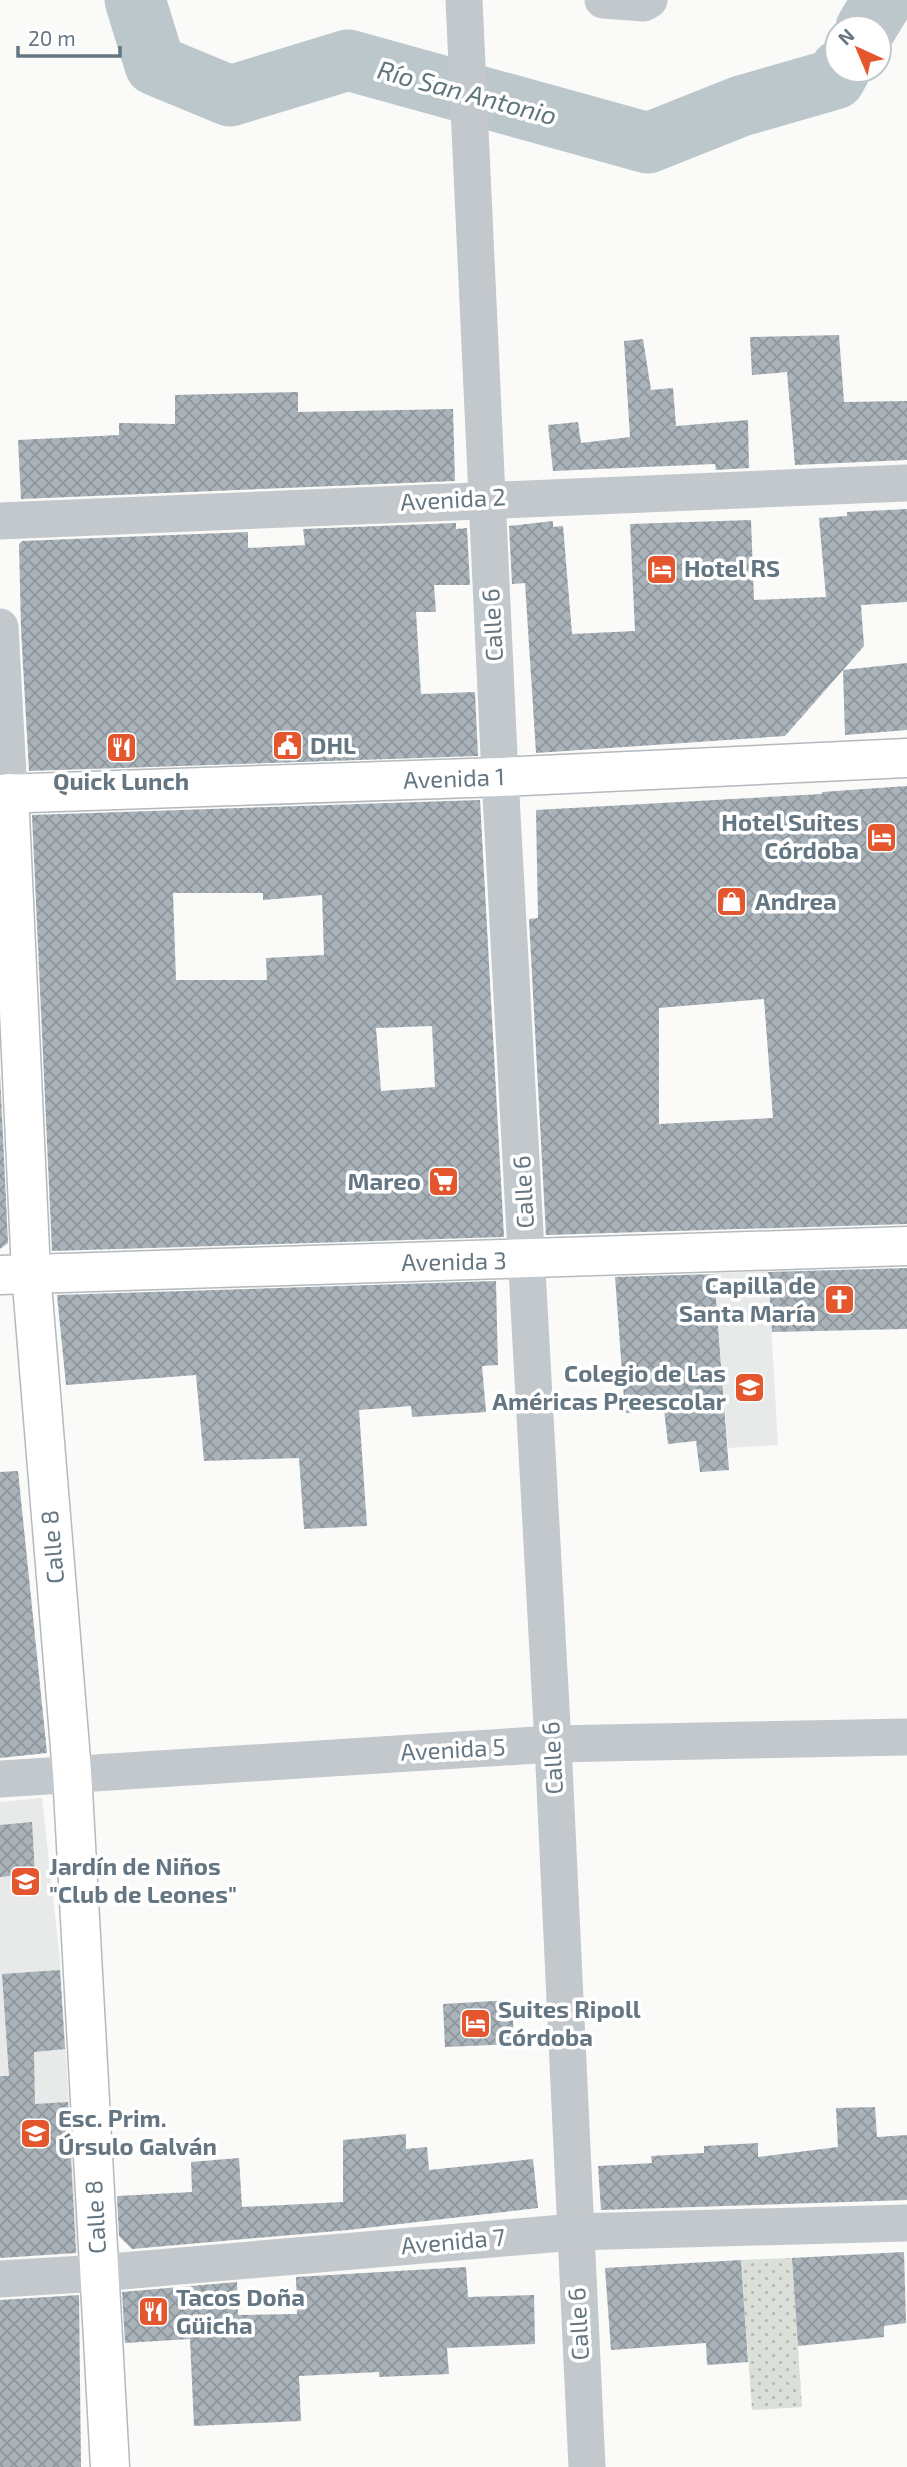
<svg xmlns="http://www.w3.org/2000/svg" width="907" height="2467" font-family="'Exo 2',sans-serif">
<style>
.built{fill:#e8e9e9}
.grass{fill:url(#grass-dots)}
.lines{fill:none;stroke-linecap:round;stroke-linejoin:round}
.river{stroke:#bbc7cb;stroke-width:61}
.building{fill:url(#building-cross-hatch);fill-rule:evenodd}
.secondary-casing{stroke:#b3babf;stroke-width:41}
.street{stroke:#c3c8cc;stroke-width:37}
.secondary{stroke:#fff;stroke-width:38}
.labels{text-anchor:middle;stroke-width:7;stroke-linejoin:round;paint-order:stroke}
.street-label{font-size:24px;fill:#657683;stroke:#fff}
.poi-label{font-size:24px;font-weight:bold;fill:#657683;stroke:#fff;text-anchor:start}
.water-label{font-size:26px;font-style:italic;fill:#60757c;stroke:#fff}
</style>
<defs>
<pattern id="grass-dots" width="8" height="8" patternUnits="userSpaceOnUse" patternTransform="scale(1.75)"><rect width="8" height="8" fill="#dadfd7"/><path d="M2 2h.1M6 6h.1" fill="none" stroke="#b4b9b4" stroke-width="1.8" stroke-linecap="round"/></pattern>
<pattern id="building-cross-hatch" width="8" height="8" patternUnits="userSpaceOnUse" patternTransform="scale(1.75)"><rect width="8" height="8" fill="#aab3b9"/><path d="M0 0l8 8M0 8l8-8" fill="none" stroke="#8e969c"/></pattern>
</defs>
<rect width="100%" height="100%" fill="#fafaf8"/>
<!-- built -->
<g class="built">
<polygon points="768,1271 778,1445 728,1448 714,1273"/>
<polygon points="42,1798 60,1960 78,2253 0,2254 0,1802"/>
</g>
<!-- grass -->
<polygon class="grass" points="792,2258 802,2407 752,2410 741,2260"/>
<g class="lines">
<!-- river -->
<g class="river">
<polyline points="135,0 155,65 230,96 348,60 648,143 741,106 835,79 840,70"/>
<polyline points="866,28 883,0"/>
</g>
</g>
<!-- building -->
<g class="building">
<polygon points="839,335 844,402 907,401 907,460 795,465 787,372 752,375 750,337"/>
<polygon points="643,339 651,390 673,388 676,426 748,420 749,468 716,470 715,464 553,471 548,425 578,422 581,443 630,437 624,341"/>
<polygon points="298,392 298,412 453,409 455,481 21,499 18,440 119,435 119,423 175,424 175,395"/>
<polygon points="907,509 907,602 861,605 864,646 843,670 907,663 907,730 845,735 843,670 785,736 536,753 525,583 512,584 509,526 553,521 553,527 563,526 572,634 635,631 630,524 751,520 754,600 826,597 819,518 847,516 847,512"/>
<polygon points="456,523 456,529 467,528 470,585 434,585 436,612 416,612 421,694 475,692 478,756 29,771 21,629 19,544 22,541 248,532 248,548 305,545 303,529"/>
<path d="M907 786V1224L546 1235 529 919 538 918 536 810 822 794V792ZM764 999 773 1118 659 1124V1008Z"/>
<path d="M480 800 504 1237 52 1251 32 815ZM173 893H263V900L322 895 324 955 266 958 267 980H176ZM432 1026 435 1087 381 1091 376 1028Z"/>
<polygon points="0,1074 8,1243 0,1249"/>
<polygon points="907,1268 907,1329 772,1332 768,1272"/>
<polygon points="714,1274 729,1470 700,1472 696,1441 668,1444 664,1410 625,1413 615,1277"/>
<polygon points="496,1281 498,1365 482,1366 486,1412 412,1417 411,1406 359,1410 367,1526 304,1529 299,1458 204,1461 196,1375 66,1385 57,1295"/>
<polygon points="18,1471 47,1753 0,1758 0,1472"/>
<polygon points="32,1822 35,1874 0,1877 0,1825"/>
<polygon points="60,1970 65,2049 34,2052 35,2104 68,2102 76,2253 0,2258 0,2076 9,2076 2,1974"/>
<polygon points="512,2000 514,2044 445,2047 443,2004"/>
<polygon points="875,2107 877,2137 907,2135 907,2200 601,2210 598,2166 652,2163 651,2156 704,2153 704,2146 758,2143 758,2157 838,2147 836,2108"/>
<polygon points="406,2134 406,2149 427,2147 429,2170 533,2159 538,2208 348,2230 132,2249 119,2236 117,2196 192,2192 191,2162 239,2158 242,2207 343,2202 343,2140"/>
<polygon points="904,2252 906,2323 884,2326 884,2337 798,2346 792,2258"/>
<polygon points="741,2260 748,2362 707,2365 706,2343 611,2350 605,2268"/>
<polygon points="466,2267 468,2297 534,2295 535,2344 447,2348 449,2374 379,2377 379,2372 299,2376 301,2421 194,2426 190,2339 125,2343 122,2292 237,2282 238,2315 297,2314 296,2277"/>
<polygon points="79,2295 81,2467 0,2467 0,2300"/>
</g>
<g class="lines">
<defs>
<g id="secondary">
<polyline points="9,793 31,1272 72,1772 110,2467"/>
<polyline points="0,794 500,777 907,758"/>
<polyline points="0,1275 907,1246"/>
</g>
</defs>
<!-- secondary casing -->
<use href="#secondary" class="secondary-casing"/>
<!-- street -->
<g class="street">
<polyline points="464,0 500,777 553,1744 587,2467"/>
<polyline points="603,0 644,3 649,0"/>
<polyline points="0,521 907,483"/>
<polyline points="0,627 9,793"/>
<polyline points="0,1779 553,1744 907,1737"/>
<polyline points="0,2279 99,2273 574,2232 907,2223"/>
</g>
<!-- secondary -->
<use href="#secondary" class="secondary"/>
</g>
<!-- icons -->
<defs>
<symbol id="hotel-square" viewBox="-11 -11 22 22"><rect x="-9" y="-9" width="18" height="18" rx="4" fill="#e4572e" stroke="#fff"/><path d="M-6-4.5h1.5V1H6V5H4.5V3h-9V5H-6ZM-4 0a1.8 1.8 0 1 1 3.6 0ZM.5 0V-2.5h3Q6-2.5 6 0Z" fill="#fff"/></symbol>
<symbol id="civic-square" viewBox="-11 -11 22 22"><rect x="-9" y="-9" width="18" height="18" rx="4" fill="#e4572e" stroke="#fff"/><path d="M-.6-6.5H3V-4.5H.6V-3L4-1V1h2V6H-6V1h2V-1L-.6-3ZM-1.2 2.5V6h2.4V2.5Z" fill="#fff"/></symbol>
<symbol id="restaurant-square" viewBox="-11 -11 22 22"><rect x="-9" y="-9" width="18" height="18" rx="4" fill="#e4572e" stroke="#fff"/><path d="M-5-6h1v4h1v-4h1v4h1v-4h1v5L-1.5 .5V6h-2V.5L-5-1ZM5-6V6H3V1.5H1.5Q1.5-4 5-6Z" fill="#fff"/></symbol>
<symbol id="shop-square" viewBox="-11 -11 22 22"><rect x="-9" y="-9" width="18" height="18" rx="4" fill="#e4572e" stroke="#fff"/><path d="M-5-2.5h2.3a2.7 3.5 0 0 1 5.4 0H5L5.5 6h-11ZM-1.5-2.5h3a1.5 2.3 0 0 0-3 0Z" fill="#fff"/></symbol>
<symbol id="supermarket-square" viewBox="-11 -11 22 22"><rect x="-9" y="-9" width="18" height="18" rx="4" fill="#e4572e" stroke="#fff"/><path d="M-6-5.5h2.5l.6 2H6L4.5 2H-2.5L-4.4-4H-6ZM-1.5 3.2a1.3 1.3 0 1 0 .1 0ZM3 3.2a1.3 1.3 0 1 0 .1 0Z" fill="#fff"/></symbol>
<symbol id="church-square" viewBox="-11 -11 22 22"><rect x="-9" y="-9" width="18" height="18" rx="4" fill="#e4572e" stroke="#fff"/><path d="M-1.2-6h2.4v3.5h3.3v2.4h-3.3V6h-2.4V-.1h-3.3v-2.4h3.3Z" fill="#fff"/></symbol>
<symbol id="school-square" viewBox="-11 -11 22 22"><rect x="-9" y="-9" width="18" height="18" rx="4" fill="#e4572e" stroke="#fff"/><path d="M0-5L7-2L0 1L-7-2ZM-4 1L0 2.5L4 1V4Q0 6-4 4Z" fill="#fff"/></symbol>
</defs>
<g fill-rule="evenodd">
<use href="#hotel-square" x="644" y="552" width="35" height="35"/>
<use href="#civic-square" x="270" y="728" width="35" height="35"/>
<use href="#restaurant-square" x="104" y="730" width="35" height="35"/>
<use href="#hotel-square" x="864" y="820" width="35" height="35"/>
<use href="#shop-square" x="714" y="884" width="35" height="35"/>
<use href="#supermarket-square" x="426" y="1164" width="35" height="35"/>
<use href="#church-square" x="822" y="1282" width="35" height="35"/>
<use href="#school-square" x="732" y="1370" width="35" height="35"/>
<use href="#school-square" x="8" y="1864" width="35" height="35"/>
<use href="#hotel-square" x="458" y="2006" width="35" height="35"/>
<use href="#school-square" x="18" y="2116" width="35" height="35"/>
<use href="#restaurant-square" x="136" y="2294" width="35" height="35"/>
</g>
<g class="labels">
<!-- street labels -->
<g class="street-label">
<text transform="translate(453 500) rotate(-3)" y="8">Avenida 2</text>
<text transform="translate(493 625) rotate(-93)" y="8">Calle 6</text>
<text transform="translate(454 779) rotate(-2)" y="8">Avenida 1</text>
<text transform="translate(524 1192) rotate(-93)" y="8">Calle 6</text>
<text transform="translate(454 1262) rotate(-1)" y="8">Avenida 3</text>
<text transform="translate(53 1547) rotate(-95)" y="8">Calle 8</text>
<text transform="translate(453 1750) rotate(-3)" y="8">Avenida 5</text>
<text transform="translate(553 1758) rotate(-93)" y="8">Calle 6</text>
<text transform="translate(96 2217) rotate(-93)" y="8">Calle 8</text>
<text transform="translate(453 2242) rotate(-5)" y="8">Avenida 7</text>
<text transform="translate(579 2324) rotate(-93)" y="8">Calle 6</text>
</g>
<!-- poi labels -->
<g class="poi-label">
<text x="684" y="577">Hotel RS</text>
<text x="310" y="754">DHL</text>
<text x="121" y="790" text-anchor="middle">Quick Lunch</text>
<text x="859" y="831" text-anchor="end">Hotel Suites<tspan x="859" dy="28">Córdoba</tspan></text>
<text x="755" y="910">Andrea</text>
<text x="421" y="1190" text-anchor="end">Mareo</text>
<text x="816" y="1294" text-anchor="end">Capilla de<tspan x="816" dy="28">Santa María</tspan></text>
<text x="726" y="1382" text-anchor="end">Colegio de Las<tspan x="726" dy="28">Américas Preescolar</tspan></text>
<text x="49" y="1875">Jardín de Niños<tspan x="49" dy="28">"Club de Leones"</tspan></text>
<text x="498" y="2018">Suites Ripoll<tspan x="498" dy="28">Córdoba</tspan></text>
<text x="58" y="2127">Esc. Prim.<tspan x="58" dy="28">Úrsulo Galván</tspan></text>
<text x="176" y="2306">Tacos Doña<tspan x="176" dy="28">Güicha</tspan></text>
</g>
<!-- water labels -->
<g class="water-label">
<text transform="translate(467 93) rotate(15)" y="9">Río San Antonio</text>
</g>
</g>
<!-- north arrow -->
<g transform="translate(858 49) rotate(316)"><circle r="33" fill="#ffffff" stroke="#c1c8cd" stroke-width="2"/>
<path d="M0-5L12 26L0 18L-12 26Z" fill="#e4572e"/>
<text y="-10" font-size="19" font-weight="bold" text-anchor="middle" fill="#657683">N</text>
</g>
<!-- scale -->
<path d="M18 46v10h102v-10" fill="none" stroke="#657683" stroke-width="3.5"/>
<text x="28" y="46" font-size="21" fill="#657683" stroke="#ffffff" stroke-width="5" paint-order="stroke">20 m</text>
</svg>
